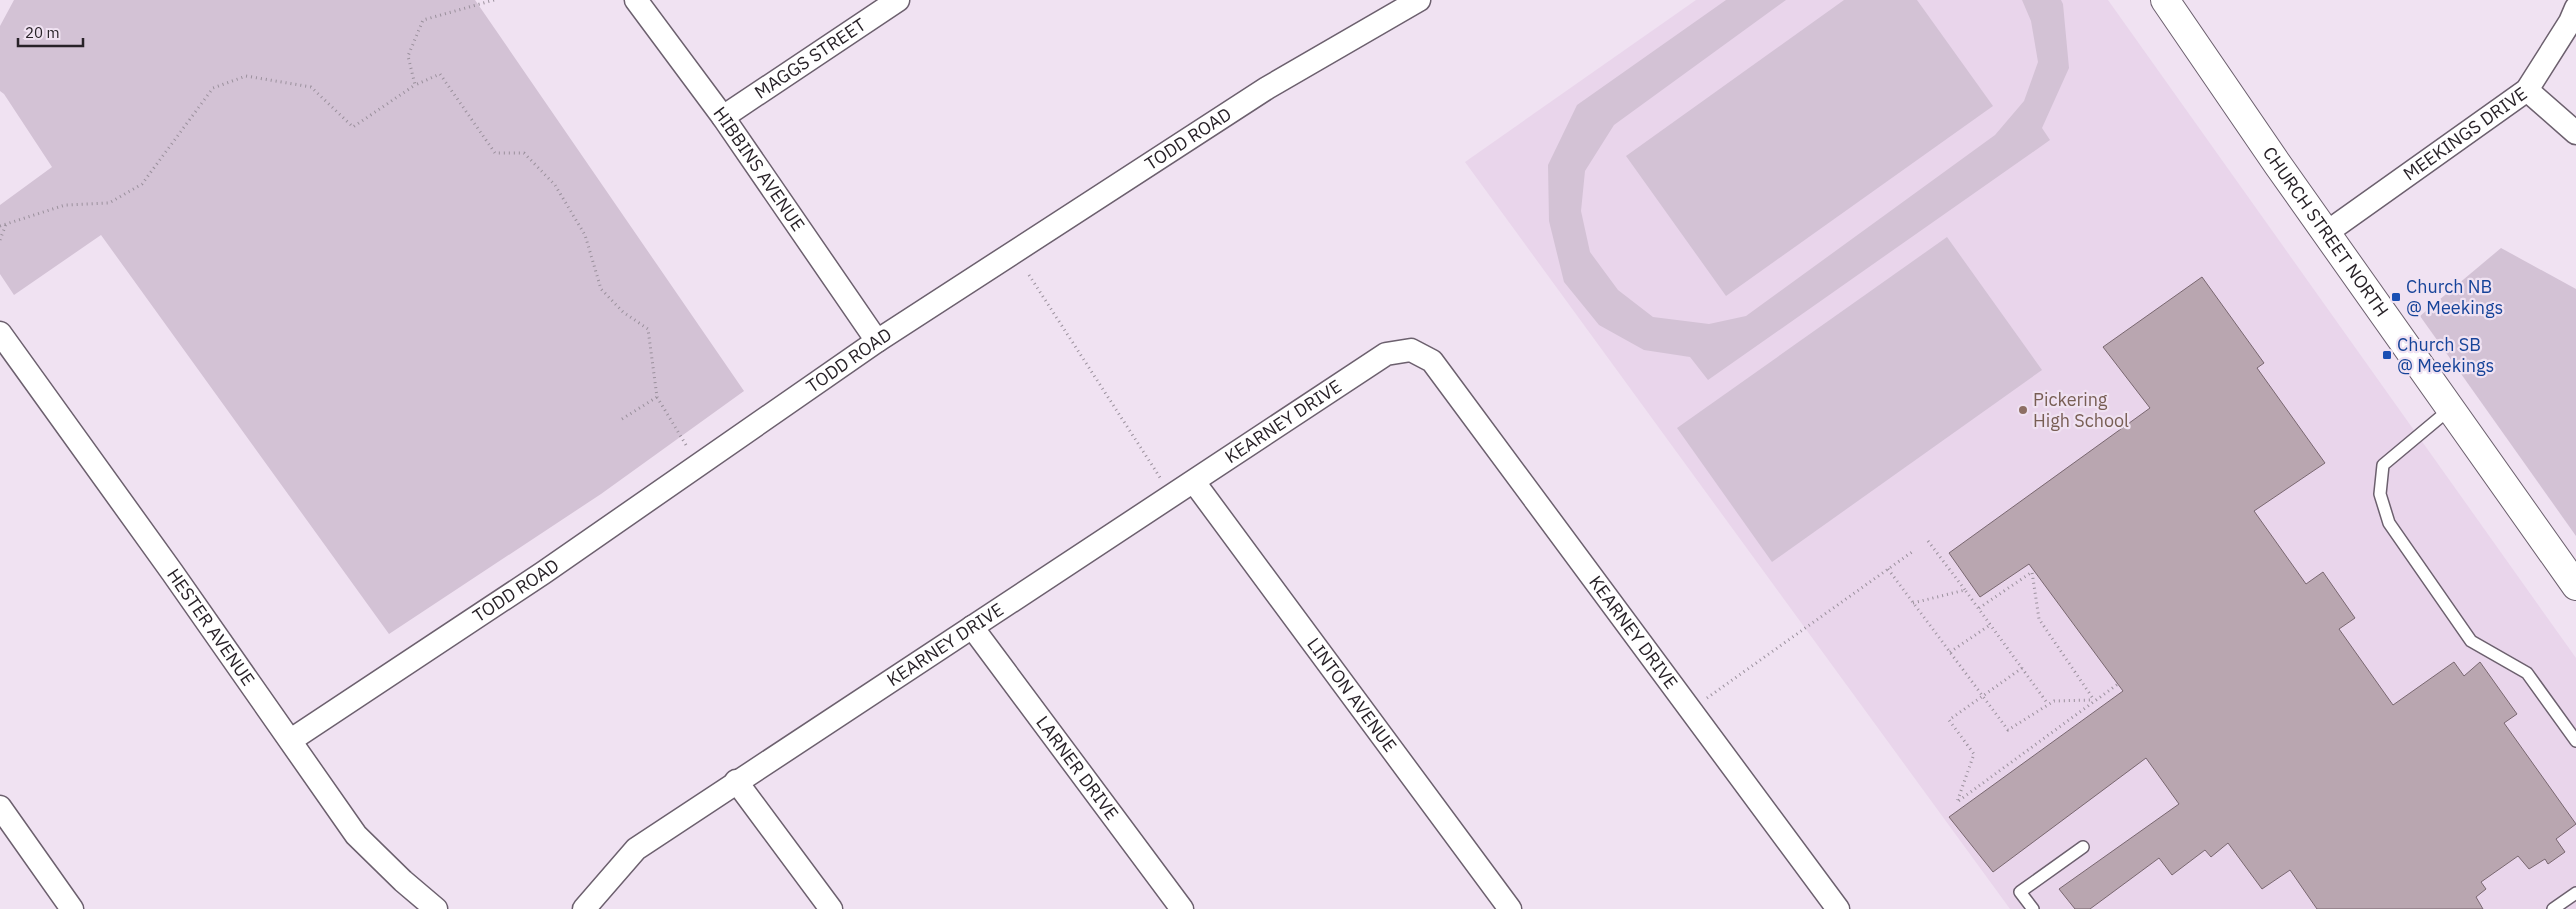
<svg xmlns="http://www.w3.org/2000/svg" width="2576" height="909" font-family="'IBM Plex Sans',sans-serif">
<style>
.built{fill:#e9d5eb}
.green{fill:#d3c2d5}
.building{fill:#b9a6b0;stroke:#796770}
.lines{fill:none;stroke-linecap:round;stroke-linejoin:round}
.service-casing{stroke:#6c606e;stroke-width:14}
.minor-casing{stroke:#6c606e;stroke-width:25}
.tertiary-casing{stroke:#6c606e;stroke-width:30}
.path{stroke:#9a909c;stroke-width:3;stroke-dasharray:1 4;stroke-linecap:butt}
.service{stroke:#fff;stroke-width:11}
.minor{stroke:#fff;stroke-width:22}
.tertiary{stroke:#fff;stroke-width:28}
.transit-dot{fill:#1a4fb4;stroke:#f0e2f2;stroke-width:2}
.education-dot{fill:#8d6e63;stroke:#f0e2f2;stroke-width:2}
.labels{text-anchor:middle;stroke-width:4.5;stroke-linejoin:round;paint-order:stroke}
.street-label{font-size:18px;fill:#282228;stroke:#f0e2f2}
.transit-label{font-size:18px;fill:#164399;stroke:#f0e2f2;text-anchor:start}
.education-label{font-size:18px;fill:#785e54;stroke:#f0e2f2;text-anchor:start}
</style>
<rect width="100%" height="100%" fill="#f0e2f2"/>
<!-- built -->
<polygon class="built" points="1696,0 2108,0 2576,658 2576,909 2010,909 1465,162"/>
<!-- green -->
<g class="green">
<polygon points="14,0 475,0 744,391 601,494 389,634 101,235 14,295 0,274 0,205 52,167 4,94 0,91 0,26"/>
<polygon points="1726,0 1786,0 1614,125 1585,171 1581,211 1590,252 1618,290 1653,317 1709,324 1746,316 1995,135 2024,101 2038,62 2031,21 2022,0 2061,0 2063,4 2069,68 2042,128 2050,140 1708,380 1690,357 1644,350 1599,325 1564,282 1549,221 1548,165 1577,105"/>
<polygon points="1844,0 1917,0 1993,106 1726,296 1626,156"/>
<polygon points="1947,237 2042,370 1772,562 1677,428"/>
<polygon points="2501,248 2576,289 2576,536 2420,316"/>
</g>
<!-- building -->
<polygon class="building" points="2202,277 2264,363 2257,368 2325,463 2254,511 2306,584 2323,572 2355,618 2339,629 2393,705 2454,662 2464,676 2480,662 2517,714 2504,723 2576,824 2556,839 2565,852 2548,864 2545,859 2529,869 2518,856 2481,882 2486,889 2476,897 2483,909 2317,909 2290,870 2262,889 2228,843 2211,857 2205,850 2172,875 2159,858 2090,909 2075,909 2059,889 2179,804 2146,758 1993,872 1949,817 2123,691 2029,564 1980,597 1949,553 2150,408 2103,347"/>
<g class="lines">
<defs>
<g id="service">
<polyline points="2450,409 2383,465 2380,494 2389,523 2471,641 2527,673 2576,741"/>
<polyline points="2033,909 2020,892 2083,847"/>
<polyline points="2553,909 2576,893"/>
</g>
<g id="minor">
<path id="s1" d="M636 0 723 117 877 341"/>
<polyline points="2527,90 2576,133"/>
<path id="s2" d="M723 117 898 0"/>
<path id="s3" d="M2326 233 2527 90 2570 22 2576 8"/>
<path id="s4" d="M0 333 172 572 356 835 403 881 436 909"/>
<path id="s5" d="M1194 482 1510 909"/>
<path id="s6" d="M972 627 1182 909"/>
<path id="s7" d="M291 740 543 573 877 341 1267 88 1419 0"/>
<polyline points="736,781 831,909"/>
<polyline points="0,807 72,909"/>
<path id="s8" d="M584 909 636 849 1386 354 1411 350 1432 361 1838 909"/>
</g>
<g id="tertiary">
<path id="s9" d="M2165 0 2278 165 2576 586"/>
</g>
</defs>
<!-- service casing -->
<use href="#service" class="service-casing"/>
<!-- minor casing -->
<use href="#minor" class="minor-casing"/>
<!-- tertiary casing -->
<use href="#tertiary" class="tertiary-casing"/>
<!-- path -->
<g class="path">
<polyline points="494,0 423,20 408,56 415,85 440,74 495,153 524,153 555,185 585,235 601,289 623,312 648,329 657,397 686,445"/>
<polyline points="0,226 65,205 109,203 142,184 213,88 246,76 311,87 353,127 415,85"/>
<polyline points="0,240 6,224"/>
<polyline points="1029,275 1161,479"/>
<polyline points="622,419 657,397"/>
<polyline points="1928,541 1965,590"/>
<polyline points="1888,569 2008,730 2054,701 2093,700"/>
<polyline points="1913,603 1965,590 2048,704"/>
<polyline points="1979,608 2032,572 2039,619 2094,700"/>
<polyline points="1950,652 1990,625"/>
<polyline points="2022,668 1949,720 1974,754 1957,802 2118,684"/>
<polyline points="1707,698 1912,552"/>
</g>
<!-- service -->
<use href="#service" class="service"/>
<!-- minor -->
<use href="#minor" class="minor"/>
<!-- tertiary -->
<use href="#tertiary" class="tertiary"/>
</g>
<!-- markers -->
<g class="transit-dot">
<rect x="2391" y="292" width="10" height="10" rx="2.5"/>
<rect x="2382" y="350" width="10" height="10" rx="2.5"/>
</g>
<circle class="education-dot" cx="2023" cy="410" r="5"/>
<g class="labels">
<!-- street labels -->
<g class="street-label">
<text dy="6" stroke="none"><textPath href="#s2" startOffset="105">MAGGS STREET</textPath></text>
<text dy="6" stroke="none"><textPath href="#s3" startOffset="171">MEEKINGS DRIVE</textPath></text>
<text dy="6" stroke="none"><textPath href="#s7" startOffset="1080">TODD ROAD</textPath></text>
<text dy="6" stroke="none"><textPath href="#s1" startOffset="209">HIBBINS AVENUE</textPath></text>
<text dy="6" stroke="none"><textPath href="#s9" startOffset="282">CHURCH STREET NORTH</textPath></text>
<text dy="6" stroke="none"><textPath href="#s7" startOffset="675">TODD ROAD</textPath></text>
<text dy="6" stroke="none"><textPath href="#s8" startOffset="855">KEARNEY DRIVE</textPath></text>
<text dy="6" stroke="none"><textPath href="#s7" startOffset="270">TODD ROAD</textPath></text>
<text dy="6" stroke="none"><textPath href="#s4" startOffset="362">HESTER AVENUE</textPath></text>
<text dy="6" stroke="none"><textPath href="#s8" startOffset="1365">KEARNEY DRIVE</textPath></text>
<text dy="6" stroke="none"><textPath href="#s8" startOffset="450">KEARNEY DRIVE</textPath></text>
<text dy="6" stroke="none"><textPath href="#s5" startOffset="265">LINTON AVENUE</textPath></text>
<text dy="6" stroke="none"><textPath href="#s6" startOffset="176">LARNER DRIVE</textPath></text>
</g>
<!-- transit labels -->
<g class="transit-label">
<text x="2406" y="293">Church NB<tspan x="2406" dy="21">@ Meekings</tspan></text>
<text x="2397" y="351">Church SB<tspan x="2397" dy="21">@ Meekings</tspan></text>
</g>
<!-- education labels -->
<g class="education-label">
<text x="2033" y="406">Pickering<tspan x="2033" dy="21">High School</tspan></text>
</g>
</g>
<!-- scale -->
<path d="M18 38v8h65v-8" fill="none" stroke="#282228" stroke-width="2.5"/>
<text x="25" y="38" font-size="15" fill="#282228" stroke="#f0e2f2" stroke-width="4" paint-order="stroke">20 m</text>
</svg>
